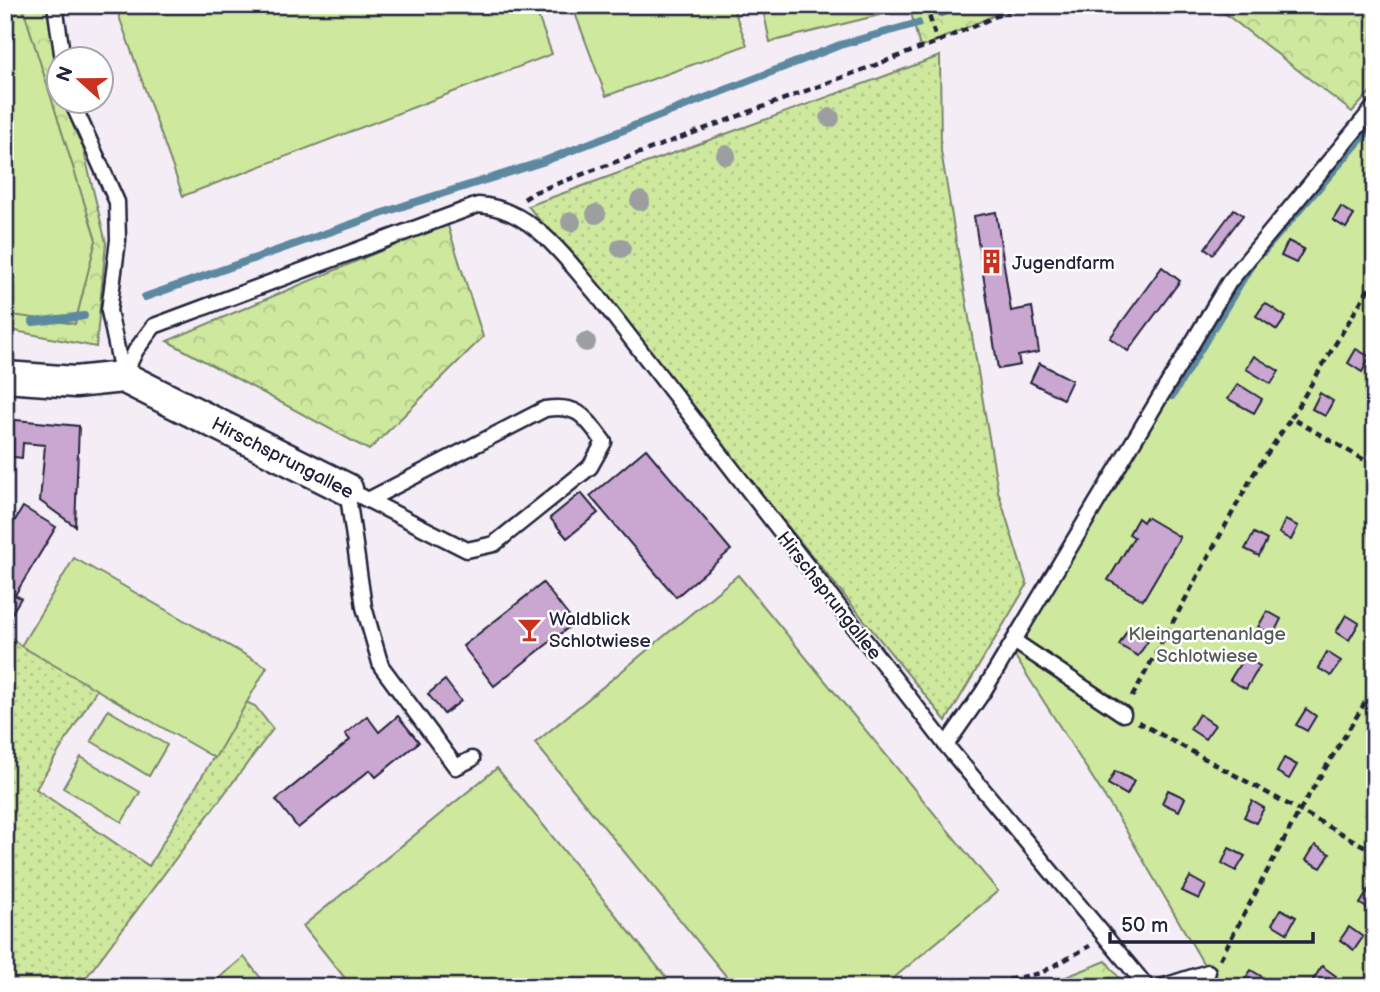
<svg xmlns="http://www.w3.org/2000/svg" width="1380" height="992" font-family="'Balsamiq Sans',sans-serif">
<style>
.grass{fill:url(#grass-dots);stroke:#78856c;stroke-width:2}
.forest{fill:url(#forest-crowns);stroke:#78856c;stroke-width:2}
.garden{fill:#cee89e;stroke:#78856c;stroke-width:2}
.lines{fill:none;stroke-linecap:round;stroke-linejoin:round}
.stream{stroke:#5c88a0;stroke-width:8}
.building{fill:#c9a7d1;stroke:#22223b;stroke-width:2}
.lane-casing{stroke:#22223b;stroke-width:19}
.street-casing{stroke:#22223b;stroke-width:35}
.path{stroke:#22223b;stroke-width:4.5;stroke-dasharray:7 5;stroke-linecap:butt}
.lane{stroke:#fff;stroke-width:14}
.street{stroke:#fff;stroke-width:30}
.tree{fill:#9d9ea0}
.labels{text-anchor:middle;stroke-width:5;stroke-linejoin:round;paint-order:stroke}
.poi-label{font-size:19px;fill:#22223b;stroke:#fff;text-anchor:start}
.street-label{font-size:19px;fill:#22223b;stroke:#fff}
.park-label{font-size:19px;fill:#565d59;stroke:#fff}
</style>
<defs>
<pattern id="grass-dots" width="8" height="8" patternUnits="userSpaceOnUse" patternTransform="scale(1.75)"><rect width="8" height="8" fill="#cee89e"/><path d="M2 2h.1M6 6h.1" fill="none" stroke="#b1c789" stroke-width="1.8" stroke-linecap="round"/></pattern>
<pattern id="forest-crowns" width="20" height="18" patternUnits="userSpaceOnUse" patternTransform="scale(1.75)"><rect width="20" height="18" fill="#cee89e"/><path d="M2 6a3 3 0 1 1 6 0M12 15a3 3 0 1 1 6 0" fill="none" stroke="#b1c789"/></pattern>
</defs>
<rect width="100%" height="100%" fill="#f4edf6"/>
<filter id="ink" filterUnits="userSpaceOnUse"><feTurbulence type="fractalNoise" baseFrequency=".0143" numOctaves="2"/><feDisplacementMap in="SourceGraphic" scale="14" xChannelSelector="R" yChannelSelector="G"/><feConvolveMatrix kernelMatrix="1 2 1 2 8 2 1 2 1" color-interpolation-filters="sRGB"/></filter>
<g filter="url(#ink)">
<!-- grass -->
<g class="grass">
<polygon points="940,56 941,151 998,491 1027,585 946,721 528,206"/>
<polygon points="5,632 21,646 97,689 36,789 149,866 246,702 255,706 273,729 79,987 5,987"/>
</g>
<!-- forest -->
<g class="forest">
<polygon points="5,5 49,5 60,60 60,102 72,102 106,243 96,347 5,329"/>
<polygon points="909,5 1018,5 920,48"/>
<polygon points="1214,5 1375,5 1375,87 1352,112"/>
<polygon points="447,223 483,337 369,450 167,341"/>
<polygon points="1106,961 1126,987 1041,987"/>
</g>
<!-- garden -->
<g class="garden">
<polygon points="5,5 22,5 96,240 75,324 5,314"/>
<polygon points="115,5 534,5 552,54 183,196"/>
<polygon points="572,5 732,5 747,45 606,96"/>
<polygon points="762,5 899,5 900,10 770,42"/>
<polygon points="1375,124 1375,987 1217,987 1124,827 1016,658 1014,641 1243,263"/>
<polygon points="74,558 267,667 215,758 21,646"/>
<polygon points="738,575 998,891 883,987 735,987 535,743"/>
<polygon points="108,710 167,745 149,776 91,741"/>
<polygon points="81,757 140,792 122,822 63,788"/>
<polygon points="497,768 674,987 352,987 303,926"/>
<polygon points="244,957 268,987 208,987"/>
</g>
<g class="lines">
<!-- stream -->
<g class="stream">
<polyline points="942,13 962,5"/>
<polyline points="1263,252 1375,123"/>
<polyline points="145,297 406,205 542,162 840,45 918,23"/>
<polyline points="33,322 84,316"/>
<polyline points="1172,396 1252,264"/>
</g>
</g>
<!-- building -->
<g class="building">
<polygon points="1341,207 1354,215 1346,228 1333,220"/>
<polygon points="1234,209 1243,215 1213,254 1205,248"/>
<polygon points="996,212 1011,311 1032,307 1039,352 1018,356 1020,365 998,369 974,216"/>
<polygon points="1288,241 1304,249 1296,263 1281,256"/>
<polygon points="1162,267 1180,281 1128,351 1110,338"/>
<polygon points="1265,303 1286,317 1277,330 1256,316"/>
<polygon points="1356,349 1370,357 1362,372 1348,363"/>
<polygon points="1254,356 1279,371 1271,384 1246,369"/>
<polygon points="1039,363 1072,380 1063,399 1030,382"/>
<polygon points="1238,384 1262,399 1254,413 1228,399"/>
<polygon points="1320,393 1333,401 1325,416 1312,409"/>
<polygon points="5,419 79,426 75,526 40,501 45,445 23,443 22,458 5,456"/>
<polygon points="646,449 731,550 676,597 590,496"/>
<polygon points="581,493 598,513 567,538 550,518"/>
<polygon points="23,507 56,527 15,595 21,598 5,624 5,537"/>
<polygon points="1146,517 1180,537 1143,600 1108,580 1134,537 1129,534 1138,518 1143,522"/>
<polygon points="1285,520 1298,526 1291,540 1279,533"/>
<polygon points="1254,533 1267,540 1259,556 1245,549"/>
<polygon points="543,583 574,623 494,686 463,646"/>
<polygon points="1267,611 1281,619 1273,635 1258,627"/>
<polygon points="1346,615 1359,623 1349,640 1336,632"/>
<polygon points="1128,629 1148,641 1138,656 1119,645"/>
<polygon points="1327,652 1341,661 1331,676 1318,668"/>
<polygon points="1244,657 1260,666 1246,689 1230,680"/>
<polygon points="445,680 461,701 444,714 428,694"/>
<polygon points="1306,709 1316,716 1307,731 1296,725"/>
<polygon points="1199,714 1215,725 1205,739 1190,729"/>
<polygon points="367,716 379,732 398,716 419,742 376,777 370,770 298,828 276,800 350,740 345,734"/>
<polygon points="1284,758 1297,765 1289,779 1277,772"/>
<polygon points="1115,771 1134,781 1127,795 1108,784"/>
<polygon points="1168,790 1185,798 1179,811 1162,803"/>
<polygon points="1252,801 1264,808 1256,823 1244,817"/>
<polygon points="1374,801 1375,801 1375,820 1366,814"/>
<polygon points="1315,845 1330,854 1321,868 1306,860"/>
<polygon points="1229,848 1245,856 1236,871 1222,863"/>
<polygon points="1190,877 1206,886 1199,899 1182,891"/>
<polygon points="1369,889 1375,892 1374,912 1360,904"/>
<polygon points="1281,909 1296,917 1287,933 1272,924"/>
<polygon points="1349,927 1363,937 1354,950 1340,940"/>
<polygon points="1322,966 1336,976 1330,987 1323,987 1313,980"/>
<polygon points="1251,970 1264,978 1258,987 1242,984"/>
</g>
<g class="lines">
<defs>
<g id="lane">
<polyline points="55,5 63,60"/>
<polyline points="72,102 117,202 118,240 109,311 123,377"/>
<path d="M123 377 136 350 154 326 478 205C532 208 565 258 598 296L946 745 1147 987"/>
<path d="M347 489 368 500 545 409C579 404 585 417 604 442L590 467 494 544 467 550 368 500"/>
<polyline points="347,489 364,607 381,666 456,767 472,759"/>
<polyline points="1014,641 1123,714"/>
<polyline points="946,745 983,692 1229,282 1375,106"/>
<polyline points="1161,987 1208,972"/>
</g>
<polyline id="street" points="5,377 75,382 123,377 347,489"/>
</defs>
<!-- lane casing -->
<use href="#lane" class="lane-casing"/>
<!-- street casing -->
<use href="#street" class="street-casing"/>
<!-- path -->
<g class="path">
<polyline points="926,5 937,42"/>
<polyline points="524,199 535,192 937,42 1022,5"/>
<polyline points="1375,278 1291,418 1375,466"/>
<polyline points="1132,697 1253,475 1291,418"/>
<polyline points="1138,722 1375,852"/>
<polyline points="1220,959 1300,810 1375,686"/>
<polyline points="973,987 1041,973 1090,946"/>
</g>
<!-- lane -->
<use href="#lane" class="lane"/>
<!-- street -->
<use href="#street" class="street"/>
</g>
<!-- trees -->
<g class="tree">
<circle cx="830" cy="118" r="10"/>
<circle cx="726" cy="155" r="10"/>
<circle cx="640" cy="201" r="10"/>
<circle cx="596" cy="214" r="10"/>
<circle cx="571" cy="222" r="10"/>
<circle cx="621" cy="248" r="10"/>
<circle cx="586" cy="342" r="10"/>
</g>
</g>
<!-- icons -->
<defs>
<symbol id="building-bare" viewBox="-9 -9 18 18"><path d="M-4-6H4V6H1V3H-1V6H-4ZM-2.5-4.3h1.7v1.8h-1.7ZM.8-4.3h1.7v1.8H.8ZM-2.5-1h1.7V.8h-1.7ZM.8-1h1.7V.8H.8Z" fill="#c8321e" stroke="#fff" stroke-width="2.5" paint-order="stroke"/></symbol>
<symbol id="bar-bare" viewBox="-9 -9 18 18"><path d="M-6-5H6L.8 .8V4.5H3.5V6h-7V4.5H-.8V.8Z" fill="#c8321e" stroke="#fff" stroke-width="2.5" paint-order="stroke"/></symbol>
</defs>
<g fill-rule="evenodd">
<use href="#building-bare" x="974" y="244" width="35" height="35"/>
<use href="#bar-bare" x="512" y="612" width="35" height="35"/>
</g>
<g class="labels">
<!-- poi labels -->
<g class="poi-label">
<text x="1012" y="269">Jugendfarm</text>
<text x="549" y="625">Waldblick<tspan x="549" dy="22">Schlotwiese</tspan></text>
</g>
<!-- street labels -->
<g class="street-label">
<text transform="translate(283 457) rotate(27)" y="7">Hirschsprungallee</text>
<text transform="translate(830 595) rotate(52)" y="7">Hirschsprungallee</text>
</g>
<!-- park labels -->
<g class="park-label">
<text x="1207" y="640">Kleingartenanlage<tspan x="1207" dy="22">Schlotwiese</tspan></text>
</g>
</g>
<!-- margin -->
<rect width="1380" height="992" fill="none" stroke="#fff" stroke-width="28"/>
<rect x="14" y="14" width="1352" height="964" fill="none" stroke="#22223b" stroke-width="2.5" filter="url(#ink)"/>
<!-- north arrow -->
<g transform="translate(80 80) rotate(291)"><circle r="33" fill="#ffffff" stroke="#a7a7b1" stroke-width="2"/>
<path d="M0-5L12 26L0 18L-12 26Z" fill="#c8321e"/>
<text y="-10" font-size="19" font-weight="bold" text-anchor="middle" fill="#22223b">N</text>
</g>
<!-- scale -->
<path d="M1110 932v10h203v-10" fill="none" stroke="#22223b" stroke-width="3.5"/>
<text x="1121" y="932" font-size="21" fill="#22223b" stroke="#ffffff" stroke-width="5" paint-order="stroke">50 m</text>
</svg>
